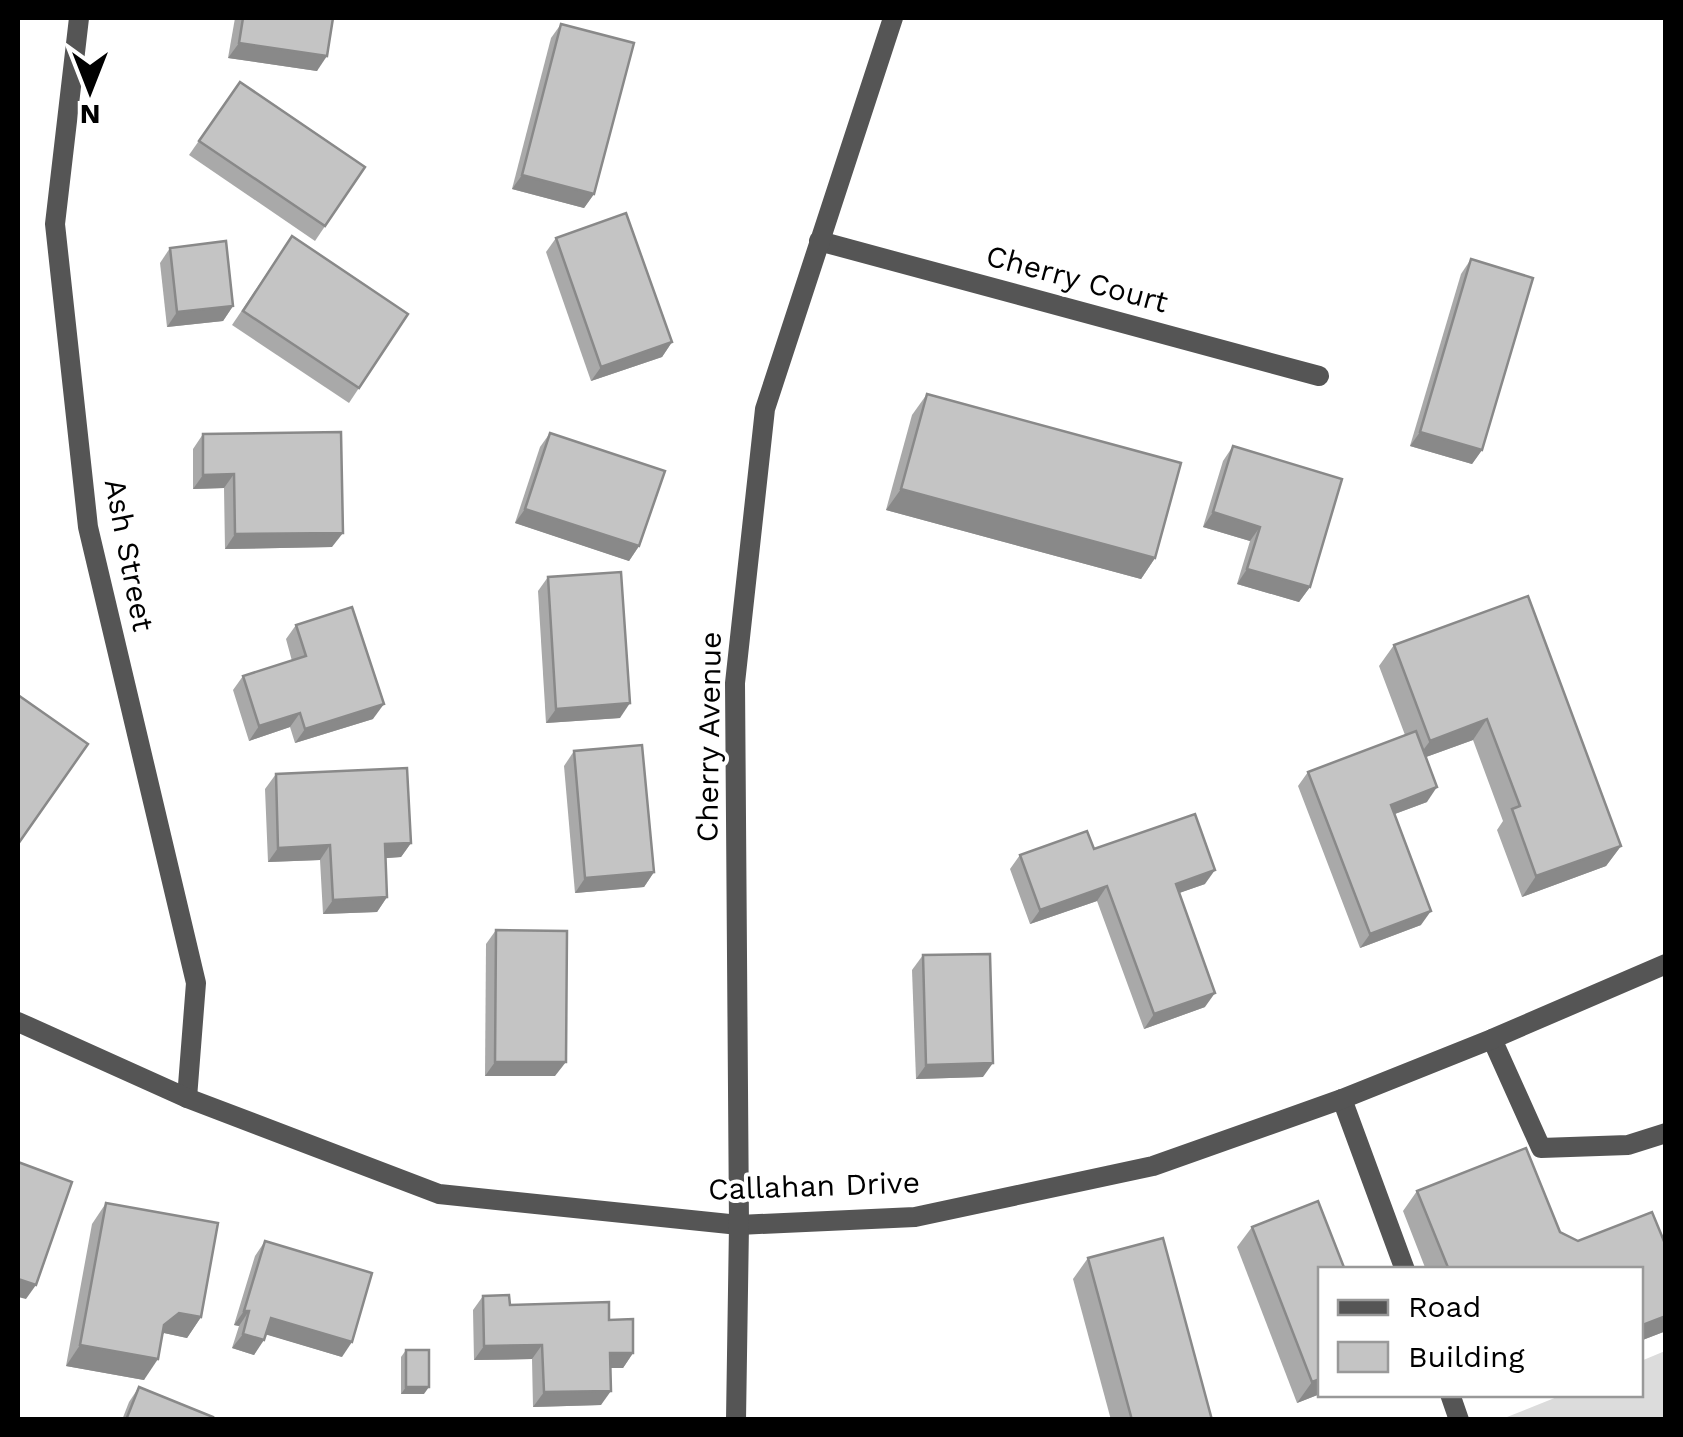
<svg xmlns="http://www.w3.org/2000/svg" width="1683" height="1437" font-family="'Work Sans',sans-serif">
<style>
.green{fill:#dcdcdc}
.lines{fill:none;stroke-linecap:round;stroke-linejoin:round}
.service{stroke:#555;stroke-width:20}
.minor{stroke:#555;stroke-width:20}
.tertiary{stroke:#555;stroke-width:20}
.wall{fill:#a9a9a9}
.shaded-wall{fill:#898989}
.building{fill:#c4c4c4;stroke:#898989;stroke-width:2.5}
.labels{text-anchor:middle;stroke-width:8;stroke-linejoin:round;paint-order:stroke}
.street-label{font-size:30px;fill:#000;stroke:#fff}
</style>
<rect width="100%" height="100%" fill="#fff"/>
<!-- green -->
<polygon class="green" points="1665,1351 1665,1419 1502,1419 1562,1395 1640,1394 1641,1361"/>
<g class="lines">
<!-- service -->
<g class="service">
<polyline points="1492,1039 1541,1148 1628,1145 1666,1133"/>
<polyline points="1342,1099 1405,1270"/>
<polyline points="1450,1394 1459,1420"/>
</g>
<!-- minor -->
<g class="minor">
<polyline points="79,18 55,224 88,527 196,983 187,1098"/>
<polyline points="819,241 1319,376"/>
</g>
<!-- tertiary -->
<g class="tertiary">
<polyline points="18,1022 187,1098 439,1194 739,1225 915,1217 1153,1166 1342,1099 1492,1039 1666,964"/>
<polyline points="736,1420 739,1225 735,683 765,409 893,18"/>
</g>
</g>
<!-- wall -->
<g class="wall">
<polygon points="235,18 333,18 317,71 228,58"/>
<polygon points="561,24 594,194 584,208 512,189 551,38"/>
<polygon points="240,82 365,167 315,241 189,155"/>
<polygon points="292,236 408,314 349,403 232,325"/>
<polygon points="556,238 672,342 662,357 591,381 546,252"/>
<polygon points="170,248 233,306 223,321 167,327 160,263"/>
<polygon points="1471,259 1482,450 1472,464 1410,446 1461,274"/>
<polygon points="927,394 1155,558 1141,579 886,510 912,415"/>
<polygon points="550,433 639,546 629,561 515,523 540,447"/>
<polygon points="203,434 332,547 225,549 224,488 193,489 193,449"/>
<polygon points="1233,446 1310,587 1299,602 1237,584 1250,541 1203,527 1223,461"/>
<polygon points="548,577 620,718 546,723 538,591"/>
<polygon points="1528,596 1621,846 1606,866 1522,897 1497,830 1503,821 1473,740 1426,757 1427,802 1395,814 1421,925 1360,948 1298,786 1308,772 1405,735 1379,666 1394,645"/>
<polygon points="296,625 373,719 295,743 290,727 249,741 233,690 243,676 292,661 286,639"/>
<polygon points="574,751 654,872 644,887 575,893 564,766"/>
<polygon points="276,774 411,843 401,857 385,858 387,897 377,912 323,914 320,860 268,862 265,789"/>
<polygon points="1094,849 1205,884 1179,893 1205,1007 1144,1029 1097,901 1030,924 1010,869 1020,855"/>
<polygon points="496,930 555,1076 485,1076 486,944"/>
<polygon points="923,955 983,1077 916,1079 912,970"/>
<polygon points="1526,1148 1560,1232 1578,1241 1652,1212 1666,1246 1666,1331 1640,1341 1640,1270 1426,1270 1403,1211 1417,1191"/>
<polygon points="106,1203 201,1317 187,1338 164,1333 162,1335 144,1380 66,1366 92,1224"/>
<polygon points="1252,1227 1320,1394 1297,1403 1237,1247"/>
<polygon points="265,1241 342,1357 266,1334 254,1355 232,1348 239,1326 234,1325 255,1256"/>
<polygon points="1088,1258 1212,1420 1111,1420 1073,1279"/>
<polygon points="483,1296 510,1305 633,1353 623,1368 610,1368 601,1405 533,1407 532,1359 474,1360 473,1310"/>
<polygon points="406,1350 424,1394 401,1394 401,1357"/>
<polygon points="139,1387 212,1420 122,1420 129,1402"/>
</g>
<!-- shaded-wall -->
<g class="shaded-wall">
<polygon points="239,43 327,56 317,71 228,58"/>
<polygon points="522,175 594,194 584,208 512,189"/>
<polygon points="233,306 223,321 167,327 177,312"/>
<polygon points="672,342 662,357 591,381 601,367"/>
<polygon points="1420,432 1482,450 1472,464 1410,446"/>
<polygon points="234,474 224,488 193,489 203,475"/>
<polygon points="901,489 1155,558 1141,579 886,510"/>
<polygon points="525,509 639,546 629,561 515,523"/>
<polygon points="1213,512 1260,527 1250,541 1203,527"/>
<polygon points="343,533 332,547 225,549 235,534"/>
<polygon points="1247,569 1310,587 1299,602 1237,584"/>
<polygon points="630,703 620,718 546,723 556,709"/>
<polygon points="384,704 373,719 295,743 305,729"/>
<polygon points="300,713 290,727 249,741 259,726"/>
<polygon points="1487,719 1473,740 1415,761 1430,741"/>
<polygon points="1437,787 1427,802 1381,819 1391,805"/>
<polygon points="411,843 401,857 375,859 385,844"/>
<polygon points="330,845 320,860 268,862 278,848"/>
<polygon points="1621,846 1606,866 1522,897 1536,876"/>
<polygon points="1215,870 1205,884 1165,898 1176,884"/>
<polygon points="654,872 644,887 575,893 585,878"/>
<polygon points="1107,886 1097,901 1030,924 1040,910"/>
<polygon points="387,897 377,912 323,914 333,900"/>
<polygon points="1431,911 1421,925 1360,948 1370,934"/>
<polygon points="1215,993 1205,1007 1144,1029 1154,1014"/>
<polygon points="495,1062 566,1062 555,1076 485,1076"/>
<polygon points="993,1063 983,1077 916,1079 926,1065"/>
<polygon points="18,1279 36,1285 26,1299 18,1297"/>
<polygon points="244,1311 249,1311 239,1326 234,1325"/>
<polygon points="179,1313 201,1317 187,1338 164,1333 150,1345 164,1325"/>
<polygon points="1666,1316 1666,1331 1640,1341 1640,1326"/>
<polygon points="271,1318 352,1342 342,1357 261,1333"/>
<polygon points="243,1334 264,1340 254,1355 232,1348"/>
<polygon points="80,1345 158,1359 144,1380 66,1366"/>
<polygon points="542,1345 532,1359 474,1360 484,1346"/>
<polygon points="610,1353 633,1353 623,1368 600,1368"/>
<polygon points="1320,1379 1320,1394 1297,1403 1312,1382"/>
<polygon points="406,1387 429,1387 424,1394 401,1394"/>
<polygon points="611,1391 601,1405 533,1407 544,1392"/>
</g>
<!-- building -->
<g class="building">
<polygon points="243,18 333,18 327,56 239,43"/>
<polygon points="561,24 634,43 594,194 522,175"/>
<polygon points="240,82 365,167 325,226 199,141"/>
<polygon points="626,213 672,342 601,367 556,238"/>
<polygon points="292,236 408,314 359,388 243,311"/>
<polygon points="226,241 233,306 177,312 170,248"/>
<polygon points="1471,259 1533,278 1482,450 1420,432"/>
<polygon points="927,394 1181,463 1155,558 901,489"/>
<polygon points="341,432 343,533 235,534 234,474 203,475 203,434"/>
<polygon points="550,433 665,471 639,546 525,509"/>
<polygon points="1233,446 1342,479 1310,587 1247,569 1260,527 1213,512"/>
<polygon points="621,572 630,703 556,709 548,577"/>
<polygon points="1528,596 1621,846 1536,876 1512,809 1520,806 1487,719 1430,741 1394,645"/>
<polygon points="352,607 384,704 305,729 300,713 259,726 243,676 306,656 296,625"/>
<polygon points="18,695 88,744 18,844"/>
<polygon points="1416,731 1437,787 1391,805 1431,911 1370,934 1308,772"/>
<polygon points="642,745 654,872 585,878 574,751"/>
<polygon points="407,768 411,843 385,844 387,897 333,900 330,845 278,848 276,774"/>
<polygon points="1195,814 1215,870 1176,884 1215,993 1154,1014 1107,886 1040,910 1020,855 1087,831 1094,849"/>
<polygon points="496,930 567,931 566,1062 495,1062"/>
<polygon points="990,954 993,1063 926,1065 923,955"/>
<polygon points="1526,1148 1560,1232 1578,1241 1652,1212 1666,1246 1666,1316 1640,1326 1640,1270 1449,1270 1417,1191"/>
<polygon points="18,1162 72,1182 36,1285 18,1279"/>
<polygon points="1318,1201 1345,1270 1320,1270 1320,1379 1312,1382 1252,1227"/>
<polygon points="106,1203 218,1223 201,1317 179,1313 164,1325 158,1359 80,1345"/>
<polygon points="1163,1238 1212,1420 1132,1420 1088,1258"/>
<polygon points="265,1241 372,1273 352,1342 271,1318 264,1340 243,1334 249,1311 244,1311"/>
<polygon points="509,1295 510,1305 609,1302 609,1320 633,1319 633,1353 610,1353 611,1391 544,1392 542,1345 484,1346 483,1296"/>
<rect x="406" y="1350" width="23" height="37"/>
<polygon points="139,1387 213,1417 212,1420 126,1420"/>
</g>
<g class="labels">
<!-- street labels -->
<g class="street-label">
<text transform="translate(1077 279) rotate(15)" y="10">Cherry Court</text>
<text transform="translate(129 555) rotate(79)" y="10">Ash Street</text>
<text transform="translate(709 737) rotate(-89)" y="10">Cherry Avenue</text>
<text transform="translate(814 1186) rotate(-2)" y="10">Callahan Drive</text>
</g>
</g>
<!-- border -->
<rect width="1683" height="1437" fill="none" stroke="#000000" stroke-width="40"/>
<!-- legend -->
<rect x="1318" y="1267" width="325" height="130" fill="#ffffff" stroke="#999999" stroke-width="2.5"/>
<rect x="1338" y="1300" width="50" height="15" fill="#555555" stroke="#999999" stroke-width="2.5"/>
<text x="1408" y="1317" font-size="30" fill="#000000">Road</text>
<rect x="1338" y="1342" width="50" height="30" fill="#c4c4c4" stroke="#999999" stroke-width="2.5"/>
<text x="1408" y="1367" font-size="30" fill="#000000">Building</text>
<!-- north arrow -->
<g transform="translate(90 90) rotate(180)" stroke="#ffffff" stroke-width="8" paint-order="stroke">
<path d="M0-8L18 38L0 25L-18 38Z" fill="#000000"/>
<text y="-15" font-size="28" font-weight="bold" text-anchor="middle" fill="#000000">N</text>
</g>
</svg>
